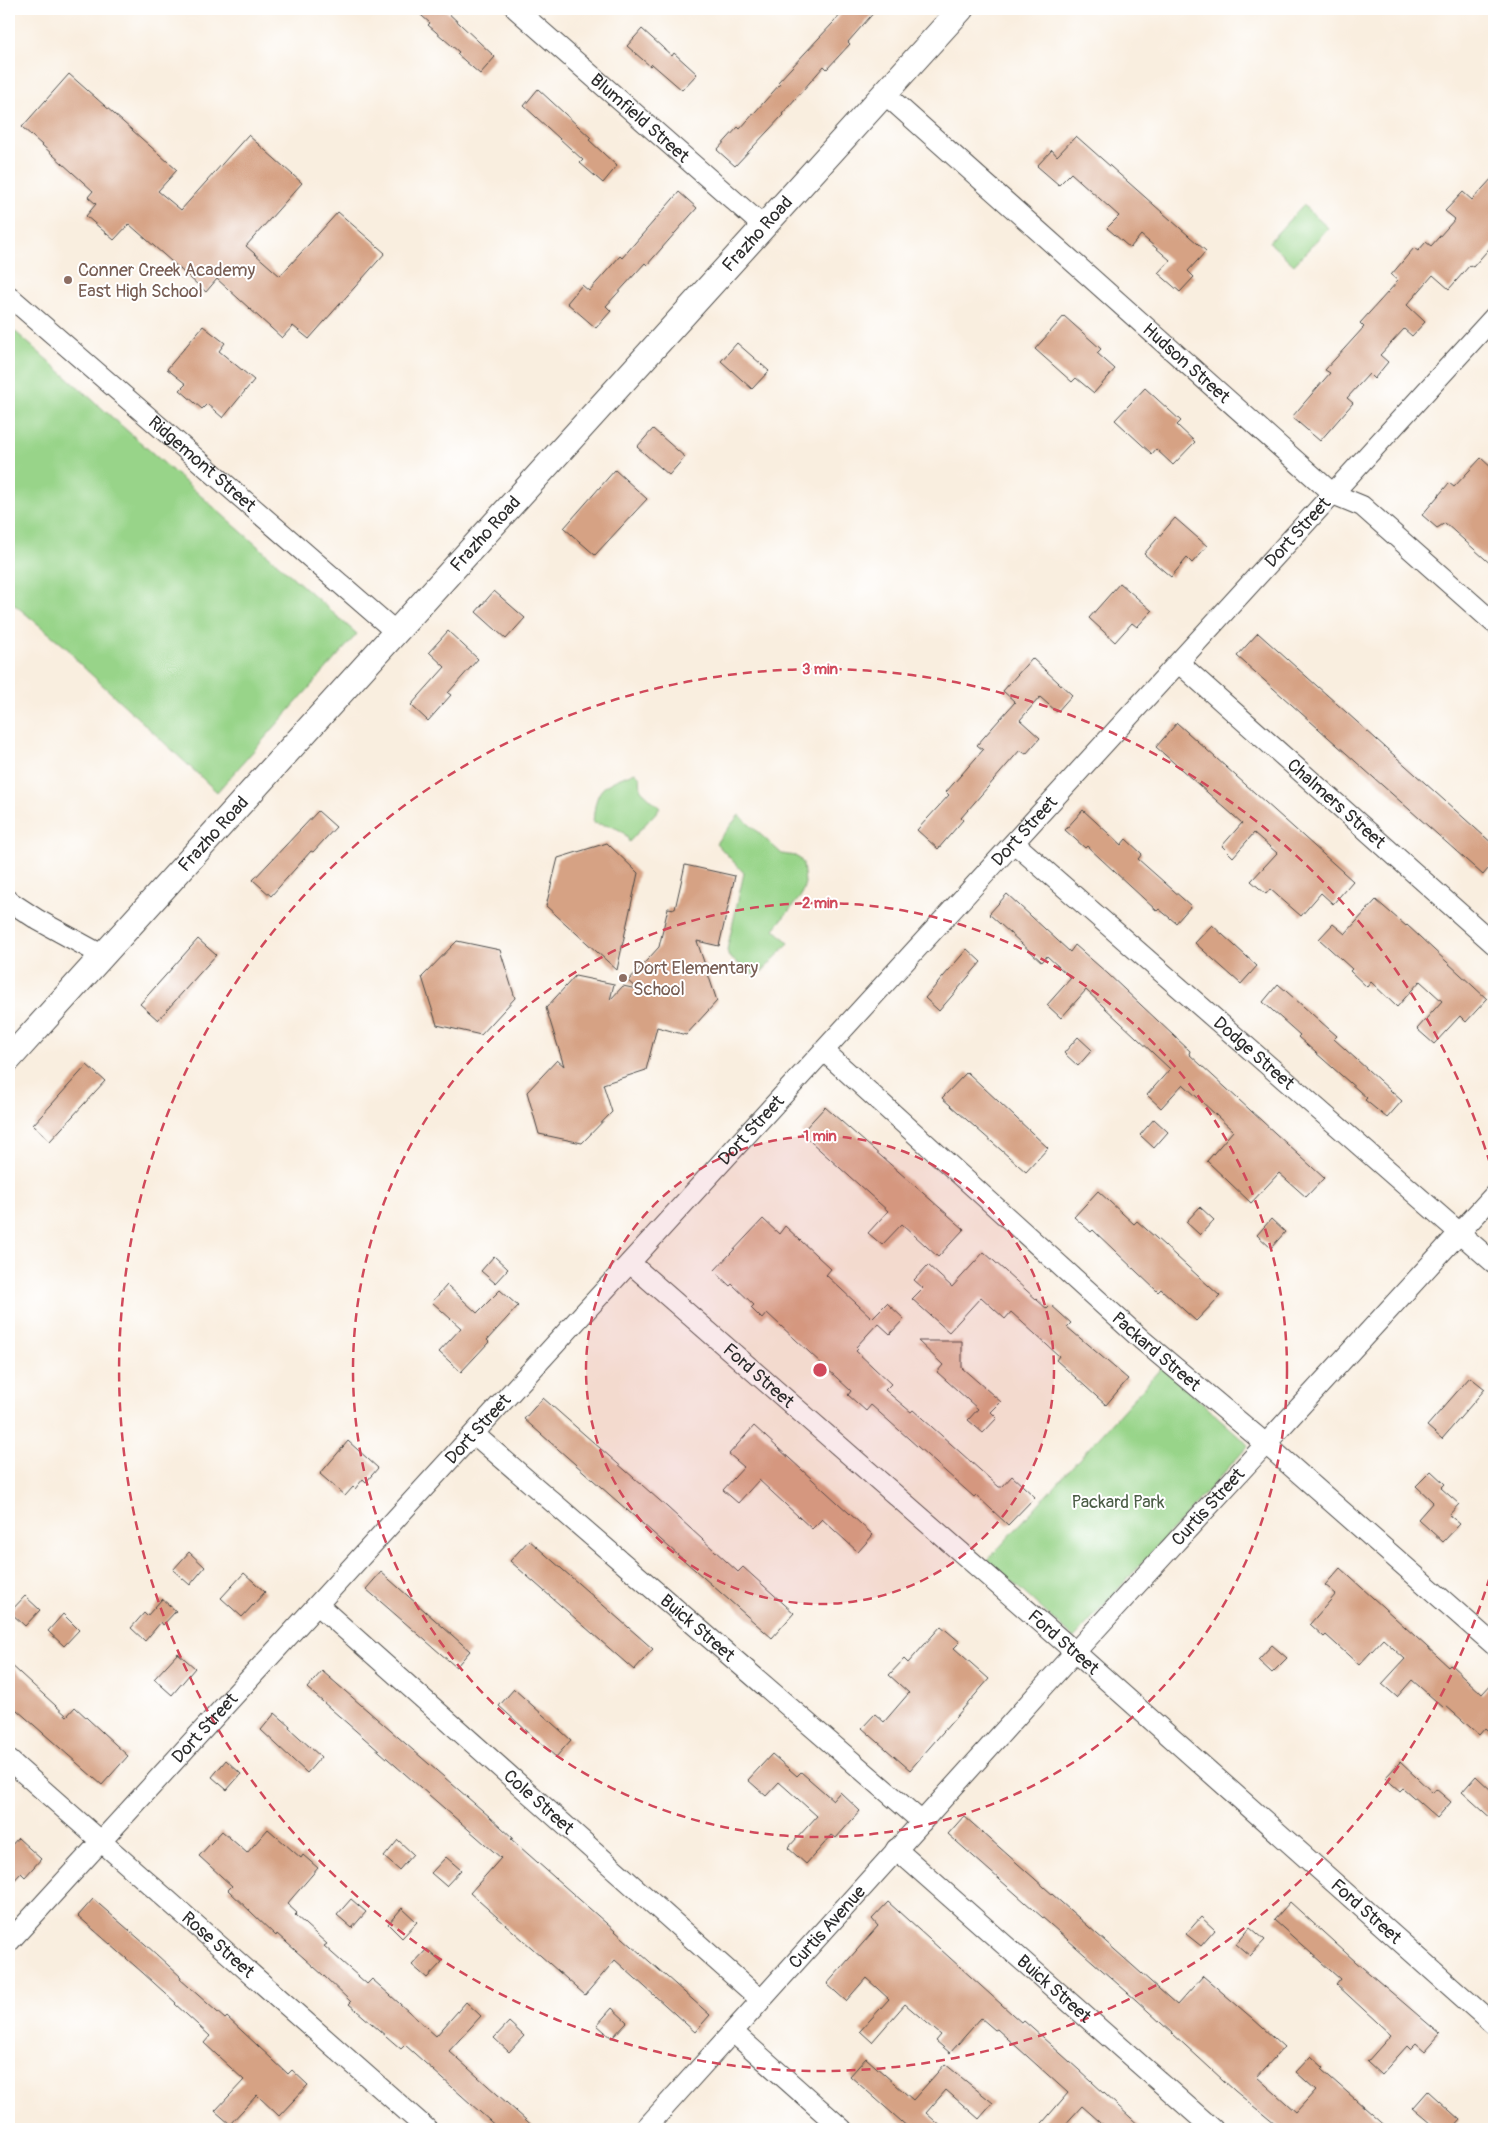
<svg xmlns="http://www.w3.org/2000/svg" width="1503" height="2138" font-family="Pangolin,sans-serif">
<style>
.green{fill:#98d489;stroke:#62805a}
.building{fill:#d6a284}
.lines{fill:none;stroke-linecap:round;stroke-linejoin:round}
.minor-casing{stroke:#4a4846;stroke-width:22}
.tertiary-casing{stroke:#4a4846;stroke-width:27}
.minor{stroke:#fff;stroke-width:20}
.tertiary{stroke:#fff;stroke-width:25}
.ring{fill:none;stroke:#d1495b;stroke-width:2.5;stroke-dasharray:9 6}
.education-dot{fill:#8d6e63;stroke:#fff;stroke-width:2}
.labels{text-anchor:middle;stroke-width:4;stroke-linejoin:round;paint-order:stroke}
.street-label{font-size:18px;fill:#2b2b2b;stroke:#fff}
.education-label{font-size:18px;fill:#785e54;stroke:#fff;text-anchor:start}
.park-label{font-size:18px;fill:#4c5e47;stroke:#fff}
.centre{fill:#d1495b;stroke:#fff;stroke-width:2.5}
.ring-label{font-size:15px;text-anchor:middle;font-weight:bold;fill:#d1495b;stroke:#fff;stroke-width:4;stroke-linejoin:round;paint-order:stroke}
</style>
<rect width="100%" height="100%" fill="#fff"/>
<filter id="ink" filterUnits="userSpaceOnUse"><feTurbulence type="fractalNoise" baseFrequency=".02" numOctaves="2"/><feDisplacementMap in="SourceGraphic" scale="10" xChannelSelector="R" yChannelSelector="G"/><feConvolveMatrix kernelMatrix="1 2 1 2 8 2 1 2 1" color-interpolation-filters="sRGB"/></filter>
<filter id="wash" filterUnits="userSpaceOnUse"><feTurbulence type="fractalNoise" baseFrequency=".0096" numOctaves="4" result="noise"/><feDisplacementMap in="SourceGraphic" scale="20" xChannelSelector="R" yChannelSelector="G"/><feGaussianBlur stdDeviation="1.12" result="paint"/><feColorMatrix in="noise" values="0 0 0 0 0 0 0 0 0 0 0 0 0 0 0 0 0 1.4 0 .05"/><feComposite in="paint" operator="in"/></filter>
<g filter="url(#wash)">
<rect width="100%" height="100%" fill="#f9eedf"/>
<!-- green -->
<g class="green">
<polygon points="1303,205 1328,228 1294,265 1269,242"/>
<polygon points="9,326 357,634 217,792 79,663 68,649 9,600"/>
<path d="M635 772 640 777 641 790 660 808 629 842C624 826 607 826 593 823 596 785 602 786 635 772Z"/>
<polygon points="739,815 782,854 795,856 800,859 803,864 805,883 801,896 774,929 789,943 757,977 729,957 727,950 744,873 716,843"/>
<polygon points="1162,1367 1249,1445 1074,1638 988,1560"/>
</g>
<g id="blocks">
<!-- building -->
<g class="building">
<polygon points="414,9 444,9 495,57 480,74 457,54 459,52 428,25 430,23"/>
<polygon points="846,9 877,9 848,42 850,44 827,69 824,66 782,114 783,115 735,166 717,150 738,127 740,129 780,84 778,82"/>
<polygon points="642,29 672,56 674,53 697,74 682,90 652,64 650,66 627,46"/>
<polygon points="69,74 177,170 158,191 181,210 248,135 302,183 246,246 280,276 338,212 385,253 309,339 293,326 282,338 217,279 206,292 129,224 114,240 86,216 96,204 88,197 93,191 22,127"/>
<polygon points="538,89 591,138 589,140 617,166 603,183 580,163 583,160 524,106"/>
<polygon points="1076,136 1206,251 1188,271 1194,277 1180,292 1158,273 1170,260 1141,235 1130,248 1107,228 1119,216 1071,173 1059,185 1037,166 1052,150 1057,156"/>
<polygon points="1494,176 1494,243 1473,267 1470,265 1449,289 1433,275 1407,305 1425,322 1412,336 1404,329 1380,355 1388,362 1374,379 1369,374 1347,398 1353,403 1320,441 1292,417 1330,373 1325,370 1364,327 1360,323 1398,281 1391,275 1414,248 1418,251 1426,242 1431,246 1455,219 1445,211 1463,192 1472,200"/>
<polygon points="679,192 697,208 647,265 645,263 606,306 611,311 596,328 567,303 582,285 589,291 620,256 622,258"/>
<polygon points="1064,316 1101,349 1097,353 1115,369 1094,393 1076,378 1072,382 1035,349"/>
<polygon points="203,326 225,343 219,351 254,380 223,418 207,404 202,409 180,390 186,384 167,369"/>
<polygon points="737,343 769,371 752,389 721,361"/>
<polygon points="1145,388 1181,421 1177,425 1195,442 1173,465 1156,449 1152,454 1115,420"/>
<polygon points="653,429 685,457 669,475 637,447"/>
<polygon points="1481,458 1494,470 1494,567 1445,523 1437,528 1422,515 1449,483 1454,487"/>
<polygon points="615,470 647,499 595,555 564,528"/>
<polygon points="1175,518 1207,546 1192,563 1187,558 1171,577 1144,554"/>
<polygon points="1120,583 1152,611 1137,627 1132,623 1115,642 1089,618"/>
<polygon points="494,591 525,618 506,639 476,612"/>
<polygon points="448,631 478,659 448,693 451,695 428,721 411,705 445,667 429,652"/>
<polygon points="1258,633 1494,845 1494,862 1483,875 1237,656"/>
<polygon points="1032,658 1072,695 1057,712 1040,697 1020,720 1040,738 1026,754 1020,750 961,818 963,820 938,849 917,830 949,795 946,792 983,750 977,745 1015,702 1003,691"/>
<polygon points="1177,723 1353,881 1333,904 1321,893 1301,916 1270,889 1266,894 1251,881 1277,853 1254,833 1233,857 1222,846 1242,823 1156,747"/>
<polygon points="1083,810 1121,845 1126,839 1142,854 1138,859 1191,906 1176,923 1159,909 1157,911 1087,846 1085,848 1065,830"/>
<polygon points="318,811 336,827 313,852 311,851 271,896 253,880"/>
<polygon points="607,843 638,873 617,970 546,906 558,858"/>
<polygon points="685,865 735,876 719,946 697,941 717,1001 686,1035 657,1027 646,1070 603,1084 612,1112 582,1143 539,1134 527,1092 557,1060 564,1066 546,1008 575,976 614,984 610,1000 623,986 637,989 628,981 659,947 668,908 675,909"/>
<polygon points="1007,894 1070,952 1075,945 1108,974 1190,1051 1189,1054 1324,1178 1306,1197 1279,1173 1251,1203 1207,1161 1233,1131 1183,1084 1161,1108 1147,1095 1170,1069 1086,990 1061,1018 1047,1005 1071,978 1047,956 1042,962 989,914"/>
<polygon points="1376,900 1406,926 1407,925 1487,999 1466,1022 1460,1016 1434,1044 1417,1029 1442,1001 1420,981 1397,1007 1371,982 1367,987 1350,971 1352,969 1319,939 1333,924 1345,934"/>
<polygon points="1212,925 1257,966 1241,984 1195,943"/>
<polygon points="198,939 216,955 158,1020 140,1004"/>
<polygon points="457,941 500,950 515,998 481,1035 437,1025 422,977"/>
<polygon points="967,949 981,962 939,1011 925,998"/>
<polygon points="1278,984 1337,1036 1334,1039 1402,1101 1387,1118 1365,1100 1367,1098 1298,1037 1300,1035 1263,1002"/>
<polygon points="1078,1037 1092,1050 1078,1066 1064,1053"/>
<polygon points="87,1065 105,1081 50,1141 33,1125"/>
<polygon points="967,1072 1048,1148 1026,1172 942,1098"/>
<polygon points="825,1107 964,1229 938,1257 902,1224 882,1245 868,1233 888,1211 801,1133"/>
<polygon points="1154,1119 1168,1132 1154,1148 1140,1135"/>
<polygon points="1098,1191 1134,1224 1137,1221 1165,1246 1220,1296 1196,1321 1161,1289 1158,1292 1093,1230 1091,1232 1074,1217"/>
<polygon points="1200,1207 1214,1220 1200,1235 1186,1222"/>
<polygon points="763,1219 779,1234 785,1226 831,1269 826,1275 872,1318 887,1303 904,1319 890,1334 878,1323 856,1347 858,1349 856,1351 891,1384 885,1390 911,1412 913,1410 999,1487 1002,1487 1012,1476 1035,1497 1008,1525 976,1495 974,1497 871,1405 866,1411 848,1395 851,1391 767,1313 762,1319 751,1308 754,1305 732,1284 730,1286 714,1271"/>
<polygon points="1271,1219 1285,1232 1271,1248 1257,1235"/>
<polygon points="984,1252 1047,1309 1051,1305 1071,1323 1067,1327 1128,1379 1106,1405 1056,1360 1059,1356 1011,1312 1005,1319 981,1297 949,1332 912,1299 923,1288 914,1280 928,1265 952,1287"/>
<polygon points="494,1256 508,1269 495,1283 481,1271"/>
<polygon points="447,1285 477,1313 500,1290 518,1306 487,1340 489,1342 461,1372 439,1352 461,1328 432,1302"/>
<polygon points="918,1341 962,1341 962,1368 1001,1402 991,1412 997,1418 983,1433 968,1420 978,1409 937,1372 943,1365"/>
<polygon points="1470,1377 1485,1389 1442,1439 1427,1426"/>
<polygon points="543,1398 667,1507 738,1572 743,1567 794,1613 772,1638 524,1419"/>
<polygon points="754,1426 873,1535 858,1552 822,1519 812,1529 759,1480 738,1503 723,1490 744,1467 729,1454"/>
<polygon points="348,1441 378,1468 366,1482 363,1479 355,1489 353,1487 345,1496 320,1474"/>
<polygon points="1431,1471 1445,1484 1441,1488 1459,1504 1449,1515 1460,1524 1443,1542 1418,1519 1433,1502 1416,1486"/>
<polygon points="529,1540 653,1649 634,1670 510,1561"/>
<polygon points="189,1552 205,1567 190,1585 173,1570"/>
<polygon points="1340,1568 1448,1666 1450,1664 1482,1694 1494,1681 1494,1736 1485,1728 1479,1735 1446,1706 1444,1708 1412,1680 1397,1697 1382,1684 1405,1659 1383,1639 1359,1665 1326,1635 1324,1637 1310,1624 1336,1594 1325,1585"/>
<polygon points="381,1572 470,1651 456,1667 366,1589"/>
<polygon points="244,1573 265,1592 242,1617 221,1598"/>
<polygon points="25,1596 40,1610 25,1626 10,1612"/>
<polygon points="162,1599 176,1611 163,1625 161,1622 145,1641 131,1628 144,1613 147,1616"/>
<polygon points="63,1614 79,1630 64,1646 48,1631"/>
<polygon points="941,1626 960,1642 954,1648 989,1679 910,1770 862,1728 875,1714 884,1722 909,1693 889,1675 904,1659 908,1663"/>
<polygon points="1272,1645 1287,1658 1272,1673 1258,1660"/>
<polygon points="178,1653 195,1668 172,1695 154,1679"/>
<polygon points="9,1663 67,1716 75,1707 128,1756 102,1785 9,1703"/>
<polygon points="322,1671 490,1817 513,1838 511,1839 710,2015 695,2032 615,1960 585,1995 470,1893 501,1858 307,1688"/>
<polygon points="514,1689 571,1740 556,1757 499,1706"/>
<polygon points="275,1713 290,1726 289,1728 321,1757 307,1773 261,1730"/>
<polygon points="772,1754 797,1776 801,1772 833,1800 840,1792 860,1811 836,1838 832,1835 806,1864 788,1848 817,1816 779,1782 766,1796 748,1780"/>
<polygon points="226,1760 241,1774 227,1790 212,1777"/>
<polygon points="1400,1762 1433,1793 1436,1789 1451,1802 1437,1818 1403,1788 1400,1791 1385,1778"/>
<polygon points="1476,1776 1494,1793 1494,1821 1462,1792"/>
<polygon points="964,1816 1177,2005 1203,1976 1252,2018 1284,2047 1257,2077 1296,2112 1316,2090 1296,2072 1311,2056 1324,2068 1322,2070 1389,2129 1281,2129 1235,2091 1136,2000 948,1834"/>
<polygon points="268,1829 301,1858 303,1855 318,1868 287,1904 297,1913 295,1915 327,1944 324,1946 367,1984 372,1979 436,2036 466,2002 481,2016 449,2051 536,2129 499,2129 405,2045 401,2049 349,2004 351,2002 323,1975 277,1934 276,1936 228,1890 232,1886 199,1856 222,1831 247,1853"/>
<polygon points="18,1838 41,1859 25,1877 21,1873 9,1886 9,1848"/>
<polygon points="398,1840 413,1854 399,1870 384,1857"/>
<polygon points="446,1857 461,1870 446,1886 431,1873"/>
<polygon points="93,1899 145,1944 181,1977 180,1979 225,2019 227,2017 288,2074 292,2070 308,2085 279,2116 257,2095 230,2124 215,2111 244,2080 204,2043 210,2036 175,2004 176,2003 143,1973 78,1916"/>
<polygon points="351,1899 366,1912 352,1928 337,1915"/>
<polygon points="888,1902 1022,2023 1024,2021 1079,2070 1143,2129 1108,2129 1082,2106 1061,2129 1037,2129 1068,2093 997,2029 995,2030 981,2018 950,2053 936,2041 941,2035 905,2004 872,2042 860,2031 889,1999 866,1978 846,2001 827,1984 878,1926 872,1919"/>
<polygon points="1290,1902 1356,1962 1440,2034 1425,2051 1416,2043 1410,2049 1407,2046 1381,2075 1367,2062 1391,2035 1336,1984 1340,1979 1274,1920"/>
<polygon points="402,1908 417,1922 402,1938 388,1924"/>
<polygon points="1201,1917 1215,1930 1201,1946 1186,1934"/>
<polygon points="1250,1927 1265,1940 1250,1956 1236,1944"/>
<polygon points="427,1949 442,1962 427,1978 412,1965"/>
<polygon points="612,2008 627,2022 612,2038 597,2025"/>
<polygon points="509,2022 524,2036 509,2052 494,2038"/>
<polygon points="866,2058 913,2100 945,2064 993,2103 979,2119 946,2090 926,2113 944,2129 910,2129 850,2076"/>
<polygon points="1428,2091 1460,2120 1452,2129 1438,2129 1413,2108"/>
</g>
</g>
</g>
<g filter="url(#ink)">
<use href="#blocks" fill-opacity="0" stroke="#4a4846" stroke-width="1"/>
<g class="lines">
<defs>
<g id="minor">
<path id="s1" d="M516 9 764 227"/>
<path id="s2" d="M885 94 1333 494 1362 506 1494 623"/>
<path id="s3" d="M9 296 397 633"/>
<path id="s4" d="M1179 663 1494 944"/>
<path id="s5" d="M1014 843 1494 1263"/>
<polyline points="9,901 38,920 102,955"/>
<path id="s6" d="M824 1051 1142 1340 1267 1445 1494 1645"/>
<path id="s7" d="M630 1263 1075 1652 1494 2025"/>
<path id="s8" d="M474 1434 922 1822"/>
<path id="s9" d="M318 1605 761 2000"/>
<path id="s10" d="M9 1760 427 2129"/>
<path id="s11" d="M896 1849 1213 2129"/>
<path id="s12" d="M9 1942 1494 317"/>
<polyline points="733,2032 842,2129"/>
<path id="s13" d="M645 2129 1075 1652 1494 1195"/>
</g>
<g id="tertiary">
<path id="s14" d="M9 1059 961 9"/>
</g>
</defs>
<!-- minor casing -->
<use href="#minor" class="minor-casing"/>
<!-- tertiary casing -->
<use href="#tertiary" class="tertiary-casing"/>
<!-- minor -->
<use href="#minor" class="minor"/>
<!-- tertiary -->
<use href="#tertiary" class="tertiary"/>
</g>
</g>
<!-- distance rings -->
<circle cx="820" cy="1370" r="234" fill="#d1495b" fill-opacity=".12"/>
<g class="ring">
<circle cx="820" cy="1370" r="234"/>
<circle cx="820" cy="1370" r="467"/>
<path d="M1494 1563A701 701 0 1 1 1494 1177"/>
</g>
<!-- markers -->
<g class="education-dot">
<circle cx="68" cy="280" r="5"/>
<circle cx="623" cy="978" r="5"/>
</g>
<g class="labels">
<!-- street labels -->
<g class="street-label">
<text dy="6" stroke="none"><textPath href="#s1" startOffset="165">Blumfield Street</textPath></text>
<text dy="6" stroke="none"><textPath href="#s14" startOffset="1114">Frazho Road</textPath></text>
<text dy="6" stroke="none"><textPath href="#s2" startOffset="404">Hudson Street</textPath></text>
<text dy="6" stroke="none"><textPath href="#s3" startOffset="256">Ridgemont Street</textPath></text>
<text dy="6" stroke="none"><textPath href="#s12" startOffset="1910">Dort Street</textPath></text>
<text dy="6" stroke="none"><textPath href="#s14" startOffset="709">Frazho Road</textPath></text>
<text dy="6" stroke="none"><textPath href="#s4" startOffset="211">Chalmers Street</textPath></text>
<text dy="6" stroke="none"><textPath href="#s12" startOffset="1505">Dort Street</textPath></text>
<text dy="6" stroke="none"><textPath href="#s14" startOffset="304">Frazho Road</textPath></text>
<text dy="6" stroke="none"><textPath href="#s5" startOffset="319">Dodge Street</textPath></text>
<text dy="6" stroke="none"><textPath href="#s12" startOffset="1100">Dort Street</textPath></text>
<text dy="6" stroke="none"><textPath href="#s6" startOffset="448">Packard Street</textPath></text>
<text dy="6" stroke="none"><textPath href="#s7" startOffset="171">Ford Street</textPath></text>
<text dy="6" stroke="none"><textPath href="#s12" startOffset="695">Dort Street</textPath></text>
<text dy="6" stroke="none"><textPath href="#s13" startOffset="839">Curtis Street</textPath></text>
<text dy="6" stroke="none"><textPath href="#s8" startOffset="296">Buick Street</textPath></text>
<text dy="6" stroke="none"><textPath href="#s7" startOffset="576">Ford Street</textPath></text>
<text dy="6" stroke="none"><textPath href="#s12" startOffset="290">Dort Street</textPath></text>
<text dy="6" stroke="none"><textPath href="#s9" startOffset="296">Cole Street</textPath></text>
<text dy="6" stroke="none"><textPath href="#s7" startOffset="981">Ford Street</textPath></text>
<text dy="6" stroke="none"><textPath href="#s13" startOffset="272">Curtis Avenue</textPath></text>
<text dy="6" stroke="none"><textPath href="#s10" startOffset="279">Rose Street</textPath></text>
<text dy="6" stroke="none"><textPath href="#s11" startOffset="211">Buick Street</textPath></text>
</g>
<!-- education labels -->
<g class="education-label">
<text x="78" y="276">Conner Creek Academy<tspan x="78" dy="21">East High School</tspan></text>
<text x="633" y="974">Dort Elementary<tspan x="633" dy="21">School</tspan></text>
</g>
<!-- park labels -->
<g class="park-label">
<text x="1118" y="1508">Packard Park</text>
</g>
</g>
<circle cx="820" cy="1370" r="8" class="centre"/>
<g class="ring-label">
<text x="820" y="674">3 min</text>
<text x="820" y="908">2 min</text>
<text x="820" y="1141">1 min</text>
</g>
<!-- margin -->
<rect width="1503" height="2138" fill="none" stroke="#fff" stroke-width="30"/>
</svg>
